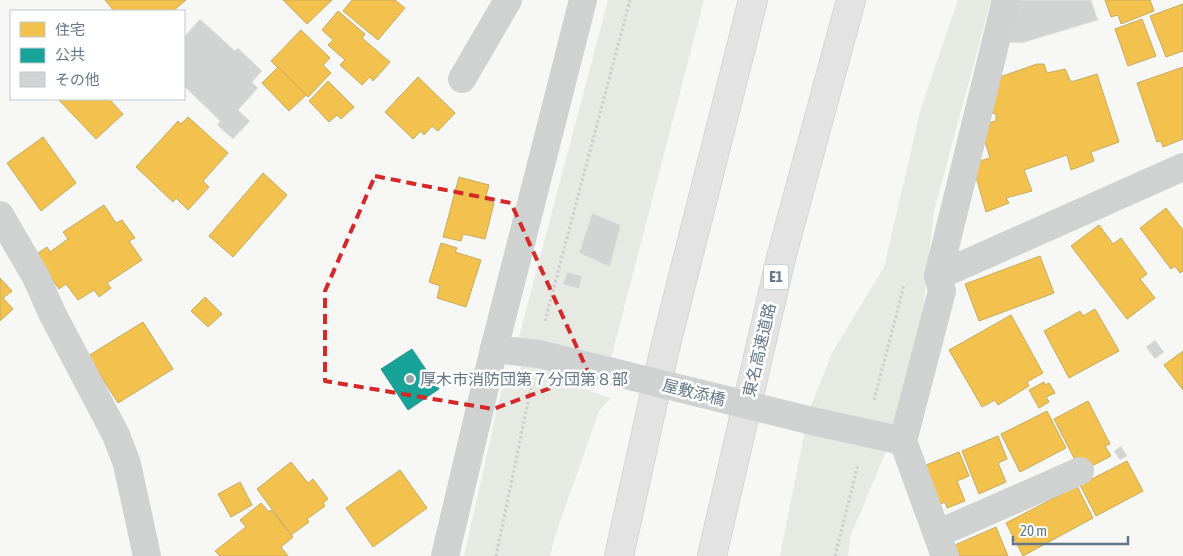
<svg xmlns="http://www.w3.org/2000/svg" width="1183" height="556" font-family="'Asap Condensed','Noto Sans JP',sans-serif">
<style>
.green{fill:#e6eae3}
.homes{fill:#f2c14e;stroke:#c7ab5f}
.public{fill:#17a398;stroke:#2e9693}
.building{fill:#d2d3d3;stroke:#e6e6e5}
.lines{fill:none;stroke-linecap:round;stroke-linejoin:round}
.highway-casing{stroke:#d4d5d5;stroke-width:30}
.path{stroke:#cccecf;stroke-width:3;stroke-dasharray:2.5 2.5;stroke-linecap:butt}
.minor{stroke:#d0d2d2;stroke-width:28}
.highway{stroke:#e3e3e3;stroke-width:28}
.minor-bridge{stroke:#d0d2d2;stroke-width:28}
.marked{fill:none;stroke:#d62828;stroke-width:4;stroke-dasharray:10 6;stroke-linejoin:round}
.poi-dot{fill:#97a4ae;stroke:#fff;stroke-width:2}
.labels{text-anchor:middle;stroke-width:5;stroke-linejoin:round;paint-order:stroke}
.shield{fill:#fff;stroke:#92a0ac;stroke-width:1}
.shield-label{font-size:15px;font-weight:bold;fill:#647788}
.street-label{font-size:16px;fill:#647788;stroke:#fff}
.poi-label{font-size:16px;fill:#647788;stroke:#fff;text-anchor:start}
</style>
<rect width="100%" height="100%" fill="#f7f7f5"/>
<!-- green -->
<g class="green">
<polygon points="608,0 704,0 609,366 567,351 561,381 611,398 599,411 554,539 550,556 464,556 503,384 528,361 533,345 519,337"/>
<polygon points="958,0 991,0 934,211 923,309 894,432 851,535 848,556 780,556 809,411 832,353 884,267 921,108"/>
</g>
<!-- homes -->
<g class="homes">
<polygon points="105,0 186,0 173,11 114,11"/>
<polygon points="283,0 332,0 307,24"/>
<polygon points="352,0 395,0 405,8 378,40 343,11"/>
<polygon points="1105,0 1150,0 1154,11 1121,24 1118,15 1111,17"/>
<polygon points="1183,4 1183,51 1166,57 1150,16"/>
<polygon points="338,11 365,34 362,38 390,62 373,81 370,77 362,85 340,65 345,60 328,45 333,40 322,30"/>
<polygon points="1142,19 1156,56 1128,66 1115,29"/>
<polygon points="301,30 330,58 323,65 331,73 308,97 271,61"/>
<polygon points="1037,64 1044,64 1047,73 1065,69 1071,82 1097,74 1119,142 1091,152 1094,161 1071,170 1067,155 1024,170 1032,191 1006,198 1009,203 986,212 972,163 990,158 980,125 996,121 996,114 984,111 994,79"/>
<polygon points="278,67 306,95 289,111 262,83"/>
<polygon points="1183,67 1183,139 1163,147 1161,141 1157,142 1137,83"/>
<polygon points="418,77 455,113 438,131 432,126 424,135 421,131 413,139 385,112"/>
<polygon points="328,81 354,107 341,119 337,115 329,122 309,101"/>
<polygon points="58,99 109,99 123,114 96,139"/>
<polygon points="188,117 228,153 203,181 209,187 188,210 176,198 173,202 136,167 178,121 181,124"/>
<polygon points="43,137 76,183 41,211 7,163"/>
<polygon points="263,173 287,195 233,257 209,236"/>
<polygon points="459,177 489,185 485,200 494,203 485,239 463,234 461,241 443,237"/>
<polygon points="104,205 116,223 122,220 135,238 129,241 142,260 107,283 111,288 99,297 94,290 78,300 66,284 59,289 35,255 47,247 50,252 68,239 63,232"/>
<polygon points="1166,208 1183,230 1183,271 1180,273 1175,266 1171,269 1140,228"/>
<polygon points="1099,225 1113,244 1121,238 1147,274 1140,279 1155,298 1127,319 1071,246"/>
<polygon points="441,243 457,248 455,252 481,260 466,307 437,298 440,286 429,282"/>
<polygon points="1040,256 1054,293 979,321 965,284"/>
<polygon points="0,278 12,291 3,298 13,309 0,321"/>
<polygon points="205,297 222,314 208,327 191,311"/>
<polygon points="1095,309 1119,351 1069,378 1044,331 1080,311 1083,316"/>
<polygon points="1011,315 1043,373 1027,382 1029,386 998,405 995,400 982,407 949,350"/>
<polygon points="143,322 173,369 118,403 88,356"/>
<polygon points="1183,351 1183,390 1164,365"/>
<polygon points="1044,382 1045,385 1049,383 1055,393 1046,397 1049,402 1039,408 1029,390"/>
<polygon points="1088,401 1110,444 1105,446 1111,456 1084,470 1076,462 1054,419"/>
<polygon points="1047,411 1066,448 1020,472 1001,434"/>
<polygon points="998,436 1007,459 998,463 1006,482 979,494 962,451"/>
<polygon points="959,452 969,476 957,481 965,501 947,508 945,502 937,506 921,467"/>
<polygon points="1127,461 1143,491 1096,516 1080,485"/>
<polygon points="291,462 308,483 313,479 328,499 323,503 325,506 307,519 309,522 291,535 257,489"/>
<polygon points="400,470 427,508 373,547 346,508"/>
<polygon points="240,482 252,505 231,517 218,494"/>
<polygon points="1077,486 1093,518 1023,556 1006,523"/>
<polygon points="261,503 269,512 271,510 293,537 281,547 288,556 220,556 215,551 246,527 240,520"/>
<polygon points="996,527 1008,556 951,556 948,548"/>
</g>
<!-- public -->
<polygon class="public" points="412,349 439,389 408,410 381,369"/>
<!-- building -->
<g class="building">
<polygon points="1014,0 1091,0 1098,20 1022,43 1002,42"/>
<polygon points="200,19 235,51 238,48 262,71 252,82 258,88 238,110 250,121 233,139 217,125 220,121 184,86 184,37"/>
<polygon points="592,213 621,225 610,267 579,253"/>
<polygon points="567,272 582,276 579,289 563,284"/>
<polygon points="1155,340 1164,352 1155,359 1146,347"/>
<polygon points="1121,446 1127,456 1120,460 1114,451"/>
</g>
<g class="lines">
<defs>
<g id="highway">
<polyline points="619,556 664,352 753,0"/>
<polyline points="712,556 781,258 851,0"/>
</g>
</defs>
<!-- highway casing -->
<use href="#highway" class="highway-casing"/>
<!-- path -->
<g class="path">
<polyline points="545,321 630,0"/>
<polyline points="874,400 904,285"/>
<polyline points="496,556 531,388"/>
<polyline points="835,556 858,465"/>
</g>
<!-- minor -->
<g class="minor">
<polyline points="462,79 508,0"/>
<polyline points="0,215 36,277 52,313 116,435 127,464 147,556"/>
<polyline points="938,276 1183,167"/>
<polyline points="494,349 539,354 609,371"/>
<polyline points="808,420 903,441"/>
<polyline points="937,534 1080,471"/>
<polyline points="445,556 494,349 583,0"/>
<polyline points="945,556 903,441 942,291 938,276 1006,0"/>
</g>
<!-- highway -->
<use href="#highway" class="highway"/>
<!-- minor-bridge -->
<polyline class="minor-bridge" points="609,371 808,420"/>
</g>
<!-- marked area -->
<path class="marked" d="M375 176 511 203 589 374 493 409 325 381V291Z"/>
<!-- markers -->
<circle class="poi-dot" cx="410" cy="379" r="5"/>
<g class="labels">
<!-- shield labels -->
<rect class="shield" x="763.5" y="264.5" width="25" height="25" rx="4"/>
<g class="shield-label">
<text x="776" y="282">E1</text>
</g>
<!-- street labels -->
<g class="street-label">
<text transform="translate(759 350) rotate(-77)" y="6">東名高速道路</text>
<text transform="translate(694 392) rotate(14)" y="6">屋敷添橋</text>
</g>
<!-- poi labels -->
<g class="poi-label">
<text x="420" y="385">厚木市消防団第７分団第８部</text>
</g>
</g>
<!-- legend -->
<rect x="10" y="10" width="175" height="90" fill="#ffffff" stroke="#c1c9cf"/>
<rect x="20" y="22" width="25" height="15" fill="#f2c14e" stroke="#c1c9cf"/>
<text x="55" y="35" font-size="15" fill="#647788">住宅</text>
<rect x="20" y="48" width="25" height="15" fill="#17a398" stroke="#c1c9cf"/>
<text x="55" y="60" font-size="15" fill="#647788">公共</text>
<rect x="20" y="72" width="25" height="15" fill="#d2d3d3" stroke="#c1c9cf"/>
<text x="55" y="85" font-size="15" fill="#647788">その他</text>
<!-- scale -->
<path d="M1013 536v8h115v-8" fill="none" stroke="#647788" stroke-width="2.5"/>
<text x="1020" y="536" font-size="15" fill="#647788" stroke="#ffffff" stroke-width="4" paint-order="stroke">20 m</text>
</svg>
